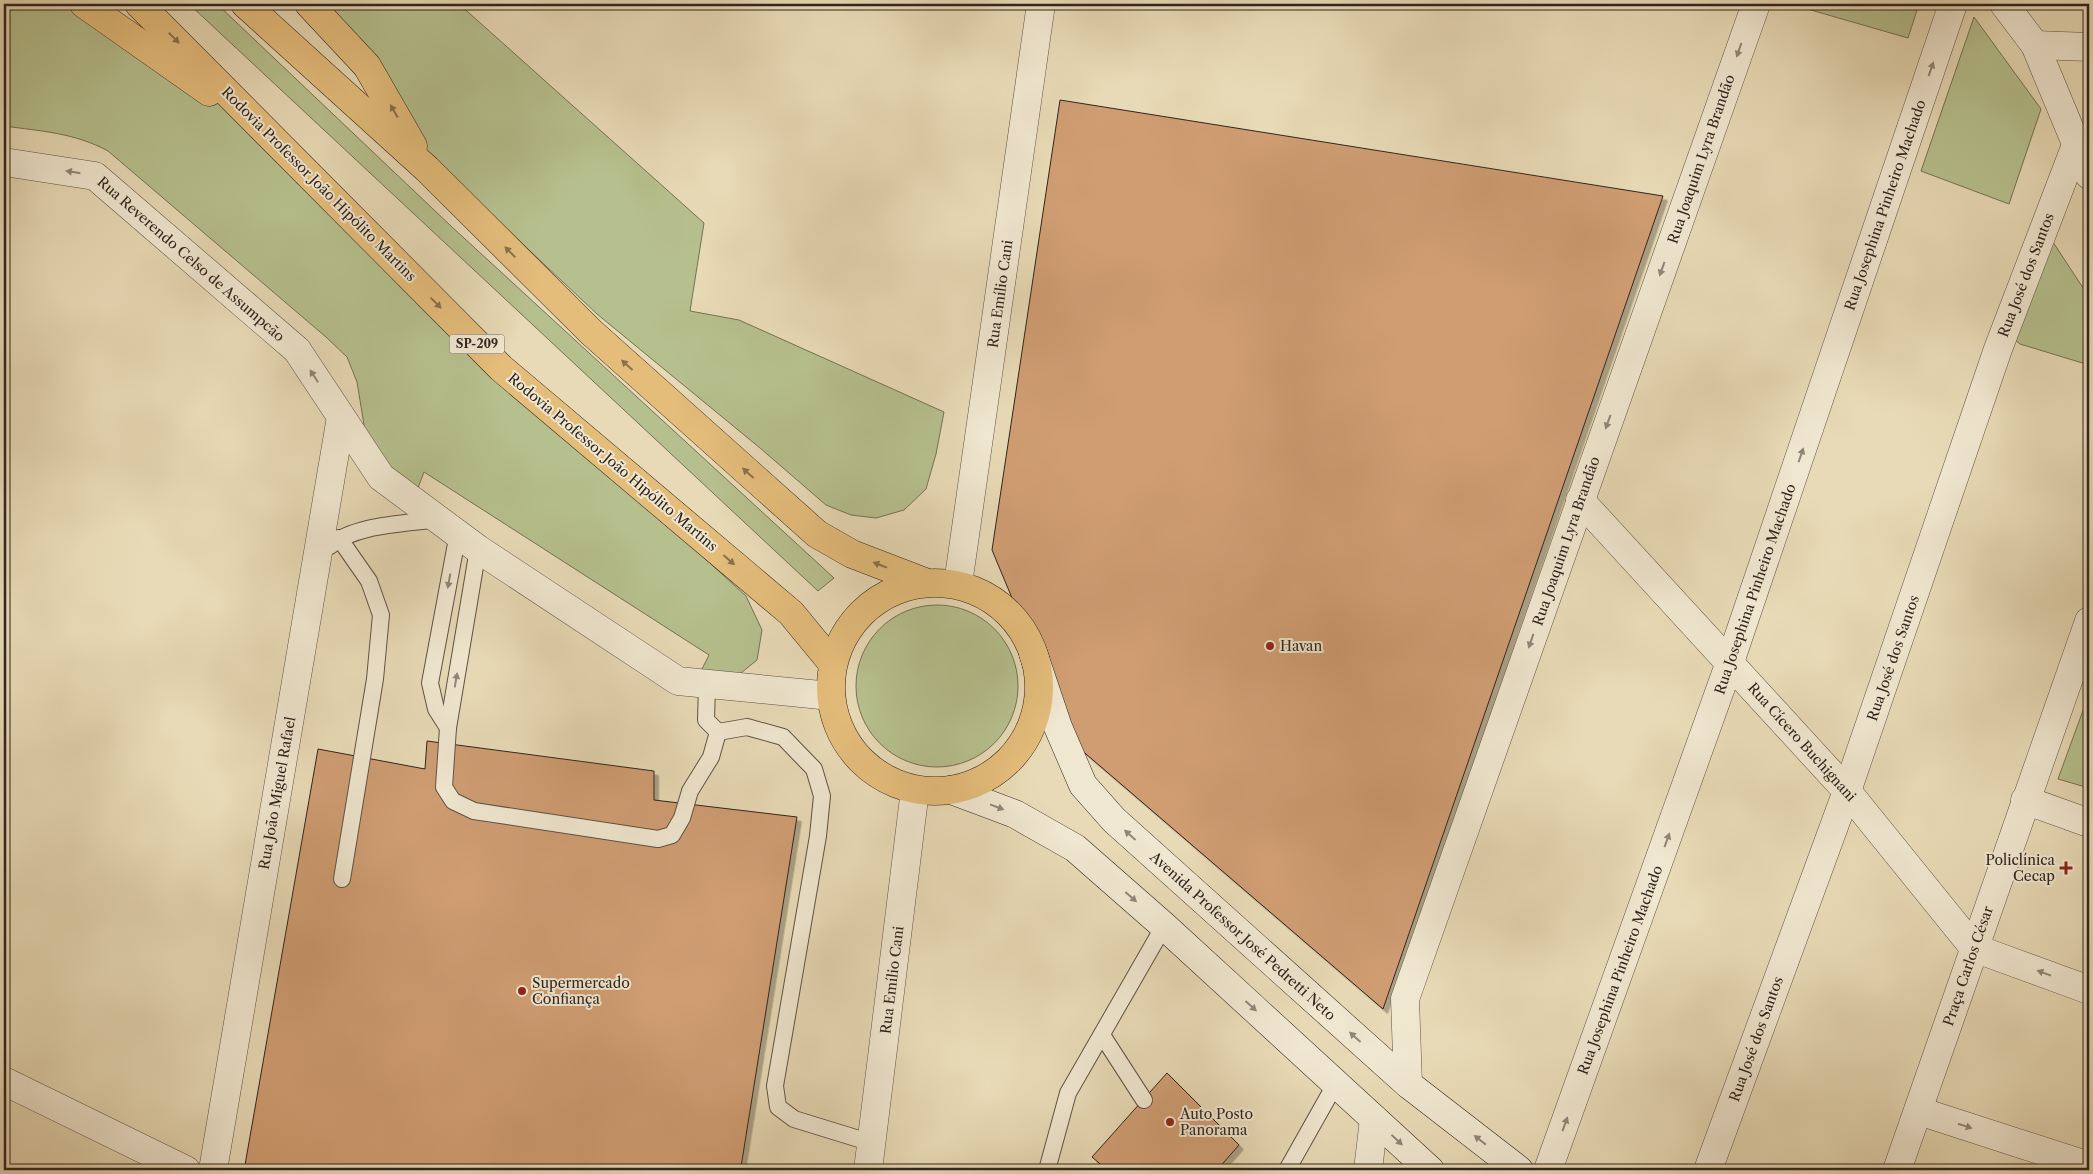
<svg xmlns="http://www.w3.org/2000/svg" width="2093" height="1174" font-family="'Libre Caslon Text',serif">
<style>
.green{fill:#b6c08e;stroke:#737256}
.building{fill:#d09d73;stroke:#30241f;filter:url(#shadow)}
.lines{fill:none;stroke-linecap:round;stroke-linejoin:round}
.service-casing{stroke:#5e5245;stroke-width:18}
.minor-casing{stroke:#5e5245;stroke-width:29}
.tertiary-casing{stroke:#5e5245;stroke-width:29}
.secondary-casing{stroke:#30241f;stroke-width:29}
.motorway-casing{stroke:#30241f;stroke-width:29}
.service{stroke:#f0e7d0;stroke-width:16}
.minor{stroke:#f0e7d0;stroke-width:28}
.tertiary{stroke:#f0e7d0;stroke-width:28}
.secondary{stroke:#f0e7d0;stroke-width:28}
.motorway{stroke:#e4bd7b;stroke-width:28}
.oneway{fill:#8a704d}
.oneway2{fill:#908678}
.poi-dot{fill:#8f2418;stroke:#f0e7d0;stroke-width:2}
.labels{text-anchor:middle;stroke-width:4;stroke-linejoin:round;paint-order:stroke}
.shield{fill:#f0e7d0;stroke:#6a5e54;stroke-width:1}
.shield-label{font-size:12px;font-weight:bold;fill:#30241f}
.street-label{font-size:14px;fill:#30241f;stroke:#f0e7d0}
.poi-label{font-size:14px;fill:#30241f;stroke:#f0e7d0;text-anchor:start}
</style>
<defs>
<filter id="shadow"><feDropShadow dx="4.5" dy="4.5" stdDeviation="0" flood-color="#0004"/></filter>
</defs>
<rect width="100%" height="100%" fill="#e8dab6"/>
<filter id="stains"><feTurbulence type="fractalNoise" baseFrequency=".004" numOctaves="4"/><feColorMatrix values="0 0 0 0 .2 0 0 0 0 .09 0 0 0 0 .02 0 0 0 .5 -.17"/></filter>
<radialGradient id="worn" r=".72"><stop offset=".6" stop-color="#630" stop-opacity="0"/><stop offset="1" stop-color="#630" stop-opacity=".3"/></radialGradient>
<!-- green -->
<g class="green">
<path d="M4 4H105L315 179 560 426 746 596 762 630 757 660 736 677 700 673 709 655 424 472 416 493 393 477 365 431 357 382 347 357 326 337 108 151C75 133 41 131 4 126Z"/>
<polygon points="189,4 217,4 452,227 834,578 818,591"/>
<polygon points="295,4 459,4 704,223 690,311 739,320 944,412 936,454 926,489 904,510 876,518 851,515 826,505 760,448 597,314 410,138"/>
<polygon points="1798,4 1919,4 1908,38 1797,6"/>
<polygon points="1974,17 2041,109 2009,204 1921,171"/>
<polygon points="2051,239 2089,297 2089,365 2020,344 2014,339"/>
<circle cx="937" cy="686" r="81"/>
<polygon points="2089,694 2089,788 2058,779"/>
</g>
<!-- building -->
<g class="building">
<polygon points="1060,100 1663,196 1383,1009 1072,742 992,550"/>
<polygon points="427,741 654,771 654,800 797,817 741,1167 771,1170 277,1170 245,1165 318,749 425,769"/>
<polygon points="1167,1073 1239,1145 1217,1170 1107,1170 1092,1157"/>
</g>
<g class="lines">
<defs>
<g id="service">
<polyline points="339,538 369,581 381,615 375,679 342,879"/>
<path d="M330 546C355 524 406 524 438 519"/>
<polyline points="478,549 448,728 444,787 453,801 474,811 658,839 672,835 682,818 690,791 711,757 718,732"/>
<polyline points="707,685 706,720 718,732 747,727 783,737 814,769 822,796 818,836 775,1086 778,1107 794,1119 872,1143"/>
<polyline points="448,728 436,709 430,683 458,533"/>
<polyline points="1102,1035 1144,1100"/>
<polyline points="1047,1170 1068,1093 1164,926"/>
<polyline points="1287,1170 1336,1083"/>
</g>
<g id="minor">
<polyline points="2004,4 2035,45 2089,175"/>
<polyline points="2035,45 2089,47"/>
<polyline points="4,162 95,176 297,350 381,477 478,549 678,681 831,696"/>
<polyline points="1580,500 1847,791 1974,948 2089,990"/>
<polyline points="958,584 1041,4"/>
<polyline points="2025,800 2089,823"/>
<polyline points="4,1081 186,1170"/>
<polyline points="1919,1111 2089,1166"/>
<polyline points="213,1170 341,417"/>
<polyline points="868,1170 915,790"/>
<polyline points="1548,1170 1730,662 1953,4"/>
<polyline points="1708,1170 1847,791 1998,349 2076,145"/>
<polyline points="1897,1170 2089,621"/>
</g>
<g id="tertiary">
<polyline points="1408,1084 1405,999 1756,4"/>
<polyline points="1368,1170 1374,1119"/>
</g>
<g id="secondary">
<polyline points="1033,653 1058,727 1083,785 1114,820 1408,1084 1519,1170"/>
<polyline points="951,790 1015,814 1075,848 1164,926 1430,1170"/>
</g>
<g id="motorway">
<polyline points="84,4 209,92"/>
<polyline points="139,4 501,368 791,613 833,664"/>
<polyline points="245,4 427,169 591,332 817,534 852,554 925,582"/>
<polyline points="309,4 367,66 413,146"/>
<circle cx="935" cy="687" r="104"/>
</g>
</defs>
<!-- service casing -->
<use href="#service" class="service-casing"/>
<!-- minor casing -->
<use href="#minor" class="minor-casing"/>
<!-- tertiary casing -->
<use href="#tertiary" class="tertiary-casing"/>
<!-- secondary casing -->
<use href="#secondary" class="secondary-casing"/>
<!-- motorway casing -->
<use href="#motorway" class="motorway-casing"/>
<!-- service -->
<use href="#service" class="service"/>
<!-- minor -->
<use href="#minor" class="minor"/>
<!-- tertiary -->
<use href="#tertiary" class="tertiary"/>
<!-- secondary -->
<use href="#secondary" class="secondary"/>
<!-- motorway -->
<use href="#motorway" class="motorway"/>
</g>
<!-- one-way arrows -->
<defs><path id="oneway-solid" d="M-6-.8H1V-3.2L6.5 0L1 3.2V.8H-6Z" transform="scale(1.25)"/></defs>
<g class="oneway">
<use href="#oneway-solid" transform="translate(174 38) rotate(45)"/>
<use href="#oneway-solid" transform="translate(394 111) rotate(-120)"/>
<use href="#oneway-solid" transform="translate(510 252) rotate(-135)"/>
<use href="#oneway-solid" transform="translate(436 303) rotate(45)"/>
<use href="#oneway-solid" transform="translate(627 365) rotate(-138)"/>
<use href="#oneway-solid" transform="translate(748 473) rotate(-138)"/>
<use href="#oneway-solid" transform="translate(729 560) rotate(41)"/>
<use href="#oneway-solid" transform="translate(880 565) rotate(-159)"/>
</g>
<g class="oneway2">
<use href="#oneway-solid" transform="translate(1739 50) rotate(109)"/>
<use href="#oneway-solid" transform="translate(1931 69) rotate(-71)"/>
<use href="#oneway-solid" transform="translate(73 172) rotate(-171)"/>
<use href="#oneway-solid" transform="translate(1662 269) rotate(110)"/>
<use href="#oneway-solid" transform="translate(314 376) rotate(-123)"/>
<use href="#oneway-solid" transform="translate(1608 422) rotate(110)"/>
<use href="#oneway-solid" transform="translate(1801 455) rotate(-71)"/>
<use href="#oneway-solid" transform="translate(449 581) rotate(100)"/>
<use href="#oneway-solid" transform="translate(1531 641) rotate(109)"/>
<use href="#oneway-solid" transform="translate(456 680) rotate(-80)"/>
<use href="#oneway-solid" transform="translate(997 807) rotate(21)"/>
<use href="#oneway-solid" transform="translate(1130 835) rotate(-138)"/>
<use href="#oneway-solid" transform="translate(1667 840) rotate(-70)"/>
<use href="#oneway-solid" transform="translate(1131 897) rotate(41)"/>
<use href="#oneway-solid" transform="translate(2044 973) rotate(-160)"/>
<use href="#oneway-solid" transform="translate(1251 1006) rotate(42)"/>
<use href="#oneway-solid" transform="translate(1355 1037) rotate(-138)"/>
<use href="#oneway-solid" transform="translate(1565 1124) rotate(-70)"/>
<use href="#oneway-solid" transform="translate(1965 1126) rotate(18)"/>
<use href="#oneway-solid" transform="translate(1397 1140) rotate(43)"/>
<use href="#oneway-solid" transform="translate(1480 1140) rotate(-142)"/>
</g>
<!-- markers -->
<g class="poi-dot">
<circle cx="1270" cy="646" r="5"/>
<path d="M2063.5 860.5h5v5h5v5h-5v5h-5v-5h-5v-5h5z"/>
<circle cx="522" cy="991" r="5"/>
<circle cx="1170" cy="1122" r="5"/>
</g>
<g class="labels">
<!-- shield labels -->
<rect class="shield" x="449.5" y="334.5" width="55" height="19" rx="4"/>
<g class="shield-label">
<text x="477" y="348">SP-209</text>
</g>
<!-- street labels -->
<g class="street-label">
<text transform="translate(1701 159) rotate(-71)" y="5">Rua Joaquim Lyra Brandão</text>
<text transform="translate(319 184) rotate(45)" y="5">Rodovia Professor João Hipólito Martins</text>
<text transform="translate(1885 205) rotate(-71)" y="5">Rua Josephina Pinheiro Machado</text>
<text transform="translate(191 259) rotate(41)" y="5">Rua Reverendo Celso de Assumpcão</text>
<text transform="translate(2026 275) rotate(-69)" y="5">Rua José dos Santos</text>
<text transform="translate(1000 294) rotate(-82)" y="5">Rua Emílio Cani</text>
<text transform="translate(613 462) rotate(40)" y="5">Rodovia Professor João Hipólito Martins</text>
<text transform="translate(1566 541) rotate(-71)" y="5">Rua Joaquim Lyra Brandão</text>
<text transform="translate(1755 589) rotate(-71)" y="5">Rua Josephina Pinheiro Machado</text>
<text transform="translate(1893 658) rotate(-71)" y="5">Rua José dos Santos</text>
<text transform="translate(1802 742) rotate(48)" y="5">Rua Cícero Buchignani</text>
<text transform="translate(277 793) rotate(-80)" y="5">Rua João Miguel Rafael</text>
<text transform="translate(1243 936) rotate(42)" y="5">Avenida Professor José Pedretti Neto</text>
<text transform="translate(1968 966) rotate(-71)" y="5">Praça Carlos César</text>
<text transform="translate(1620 970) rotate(-70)" y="5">Rua Josephina Pinheiro Machado</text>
<text transform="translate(892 980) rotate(-83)" y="5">Rua Emílio Cani</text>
<text transform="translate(1756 1039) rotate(-70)" y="5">Rua José dos Santos</text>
</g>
<!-- poi labels -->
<g class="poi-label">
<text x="1280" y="651">Havan</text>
<text x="2055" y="865" text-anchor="end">Policlínica<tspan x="2055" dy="16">Cecap</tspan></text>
<text x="532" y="988">Supermercado<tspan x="532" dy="16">Confiança</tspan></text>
<text x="1180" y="1119">Auto Posto<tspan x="1180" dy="16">Panorama</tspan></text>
</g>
</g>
<!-- margin -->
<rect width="2093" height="1174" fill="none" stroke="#e8dab6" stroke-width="20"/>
<rect x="5" y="5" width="2083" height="1164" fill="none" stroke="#30241f" stroke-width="2.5"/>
<rect x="10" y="10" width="2073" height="1154" fill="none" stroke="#30241f"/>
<rect width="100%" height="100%" filter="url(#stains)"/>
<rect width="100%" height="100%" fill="url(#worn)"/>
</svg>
